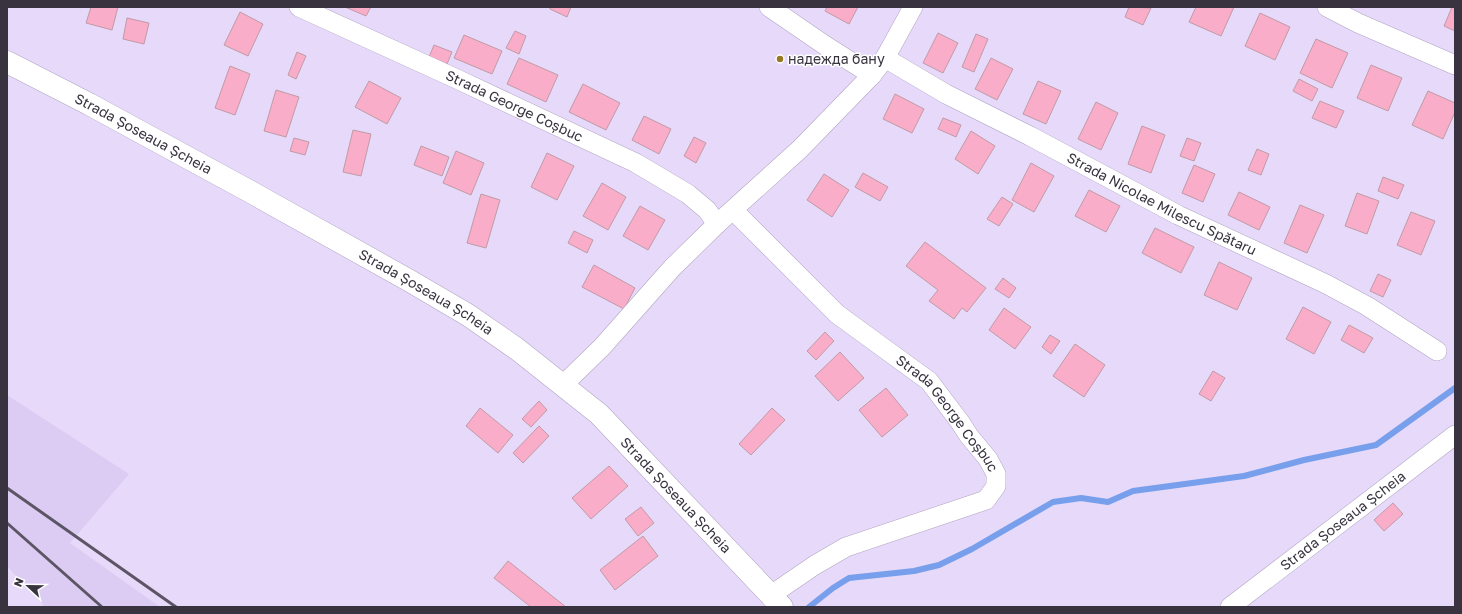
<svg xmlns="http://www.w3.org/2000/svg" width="1462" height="614" font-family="'Golos Text',sans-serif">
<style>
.built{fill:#dcccf3}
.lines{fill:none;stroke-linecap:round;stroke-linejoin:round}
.stream{stroke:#779feb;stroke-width:6}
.building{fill:#faadc9;stroke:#bf9ba7}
.street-casing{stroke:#b1a5c3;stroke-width:20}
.secondary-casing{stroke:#b1a5c3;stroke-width:23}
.street{stroke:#fff;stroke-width:19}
.secondary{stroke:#fff;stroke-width:22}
.rail{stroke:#5c5565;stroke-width:3}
.poi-dot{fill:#957a21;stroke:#fff;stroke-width:1.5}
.labels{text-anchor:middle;stroke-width:3;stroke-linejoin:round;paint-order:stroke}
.poi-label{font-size:14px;fill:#38333f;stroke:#fff;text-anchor:start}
.street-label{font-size:14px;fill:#38333f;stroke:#fff}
</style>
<rect width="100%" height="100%" fill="#e7d9f9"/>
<!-- built -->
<polygon class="built" points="7,395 129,474 70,543 160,607 45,607 7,566"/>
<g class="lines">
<!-- stream -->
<polyline class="stream" points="809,607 833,588 849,578 914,571 939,565 972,549 1053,502 1081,498 1108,502 1133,491 1244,476 1304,460 1376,445 1455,388"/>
</g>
<!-- building -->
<g class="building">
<polygon points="91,7 118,7 112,30 86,23"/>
<polygon points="345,7 371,7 366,16"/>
<polygon points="550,7 571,7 567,17 550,9"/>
<polygon points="827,7 858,7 849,24 825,11"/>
<polygon points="1129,7 1151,8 1143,25 1125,17"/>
<polygon points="1196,7 1234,7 1221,36 1189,22"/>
<polygon points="1452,7 1455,7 1455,31 1444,26"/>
<polygon points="240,12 263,24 248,56 224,45"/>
<polygon points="1260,13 1290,27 1275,60 1245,46"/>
<polygon points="127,18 149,23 144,44 123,39"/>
<polygon points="515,31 526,36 519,54 506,48"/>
<polygon points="938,33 958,43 943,73 923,63"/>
<polygon points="976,34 988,39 974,72 962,67"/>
<polygon points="464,35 502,51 492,74 454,58"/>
<polygon points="1316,39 1348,53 1332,88 1300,73"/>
<polygon points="434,45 452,52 447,64 429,57"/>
<polygon points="297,52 306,56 296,79 288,75"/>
<polygon points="519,58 558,75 546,102 507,84"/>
<polygon points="991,58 1013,69 997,100 975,89"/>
<polygon points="1371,65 1402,78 1388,111 1357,98"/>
<polygon points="230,66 250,74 235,115 215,108"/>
<polygon points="1299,79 1318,89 1312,101 1293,91"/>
<polygon points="369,81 401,98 387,124 355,107"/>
<polygon points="1038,81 1061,91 1046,124 1023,114"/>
<polygon points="583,84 620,103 606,130 569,112"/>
<polygon points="276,90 299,97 286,137 264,131"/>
<polygon points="1428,91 1455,103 1455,112 1443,139 1412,125"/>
<polygon points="895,94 924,109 912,133 883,119"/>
<polygon points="1320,101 1344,111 1336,128 1312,118"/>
<polygon points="1096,102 1118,113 1101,150 1078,139"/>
<polygon points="644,116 671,129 659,154 632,140"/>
<polygon points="943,118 961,125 956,137 938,129"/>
<polygon points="1142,126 1165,135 1151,173 1128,164"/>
<polygon points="353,130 371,134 361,176 343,172"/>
<polygon points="971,131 995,146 978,174 955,159"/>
<polygon points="694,137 706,143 696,163 684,156"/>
<polygon points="294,138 309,142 305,155 290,151"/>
<polygon points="1187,138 1201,143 1194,161 1180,156"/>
<polygon points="421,146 449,157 442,176 414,165"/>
<polygon points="1257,149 1269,154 1261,175 1248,170"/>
<polygon points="456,151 484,163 471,195 443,183"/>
<polygon points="547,153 574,166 557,200 531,187"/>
<polygon points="1031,163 1054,176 1034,212 1012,200"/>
<polygon points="1194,165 1215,174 1203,202 1182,193"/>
<polygon points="863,173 888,187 880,201 855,187"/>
<polygon points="824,174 849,190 832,217 807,200"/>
<polygon points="1383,177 1404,185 1398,199 1378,191"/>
<polygon points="602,183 626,197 608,230 583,216"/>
<polygon points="1089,190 1120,206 1106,232 1075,216"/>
<polygon points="1239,192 1270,207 1259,230 1228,215"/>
<polygon points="1357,193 1379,201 1367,234 1345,226"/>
<polygon points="481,194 500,200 486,248 467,243"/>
<polygon points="1002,197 1013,204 999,226 987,219"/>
<polygon points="1300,205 1324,215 1307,253 1284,243"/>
<polygon points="640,206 665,220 648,250 623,236"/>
<polygon points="1411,212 1435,221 1421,255 1397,245"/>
<polygon points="1155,228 1194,247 1181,273 1142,253"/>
<polygon points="574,231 593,240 587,253 568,243"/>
<polygon points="925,242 986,288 967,312 962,308 954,319 929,301 938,290 906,266"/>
<polygon points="1219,262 1252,278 1237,310 1204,295"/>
<polygon points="594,265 635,288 624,309 582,287"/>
<polygon points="1378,274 1391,280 1383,297 1370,291"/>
<polygon points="1003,278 1016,288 1009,298 995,289"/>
<polygon points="1303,307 1331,322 1314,354 1286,339"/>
<polygon points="1004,308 1031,327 1015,349 989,330"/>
<polygon points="1349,325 1373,338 1364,353 1341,340"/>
<polygon points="825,332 834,341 816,360 807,351"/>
<polygon points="1050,335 1060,341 1051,354 1042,347"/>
<polygon points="1075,344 1105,365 1084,397 1053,376"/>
<polygon points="840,352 864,378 838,401 815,376"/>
<polygon points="1213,371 1225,378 1211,401 1199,394"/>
<polygon points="886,388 908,415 882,437 859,410"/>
<polygon points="539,401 547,410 531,427 522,419"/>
<polygon points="480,408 513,435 498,453 466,426"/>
<polygon points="772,408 785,420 751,455 739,444"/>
<polygon points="539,426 549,436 523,463 513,453"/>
<polygon points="609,466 628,486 591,519 572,498"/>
<polygon points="1393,503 1403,514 1384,531 1374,520"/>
<polygon points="641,507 654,523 638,536 625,519"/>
<polygon points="643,536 658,556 615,590 600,570"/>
<polygon points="508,561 566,607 531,607 494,578"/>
</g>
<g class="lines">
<defs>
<g id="street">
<path id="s1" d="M299 7 459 80 636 163 688 194 707 210 717 224"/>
<polyline points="769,7 826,46 872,75"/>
<polyline points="1327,7 1358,23 1455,65"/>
<path id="s2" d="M885 58 946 94 1030 136 1178 215 1326 284 1367 306 1437 351"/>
<path id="s3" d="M733 210 837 314 929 381 960 422 969 436 988 459 996 474V486L986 500 846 547 815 565 771 595"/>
<polyline points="563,385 602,347 672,268 717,224 800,149 872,75 885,58 913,7"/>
<path id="s4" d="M1230 607 1455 435"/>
</g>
<g id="secondary">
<path id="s5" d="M7 62 89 104 249 191 410 281 468 315 517 349 599 414 782 607"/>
</g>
</defs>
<!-- street casing -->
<use href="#street" class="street-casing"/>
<!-- secondary casing -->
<use href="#secondary" class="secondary-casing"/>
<!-- street -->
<use href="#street" class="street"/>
<!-- secondary -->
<use href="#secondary" class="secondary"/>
<!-- rail -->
<g class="rail">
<polyline points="7,488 176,607"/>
<polyline points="7,523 102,607"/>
</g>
</g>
<!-- markers -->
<circle class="poi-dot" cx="780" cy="59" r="4"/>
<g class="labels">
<!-- poi labels -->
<g class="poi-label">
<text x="788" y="64">надежда бану</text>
</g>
<!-- street labels -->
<g class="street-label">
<text dy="5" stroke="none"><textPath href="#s1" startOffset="237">Strada George Coșbuc</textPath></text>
<text dy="5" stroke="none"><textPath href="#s5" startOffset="154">Strada Șoseaua Șcheia</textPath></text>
<text dy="5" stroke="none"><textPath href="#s2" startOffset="313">Strada Nicolae Milescu Spătaru</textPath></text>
<text dy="5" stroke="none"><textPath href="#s5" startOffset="478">Strada Șoseaua Șcheia</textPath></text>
<text dy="5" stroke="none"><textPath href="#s3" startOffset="297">Strada George Coșbuc</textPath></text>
<text dy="5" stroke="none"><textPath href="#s5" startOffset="802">Strada Șoseaua Șcheia</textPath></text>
<text dy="5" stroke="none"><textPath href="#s4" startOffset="142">Strada Șoseaua Șcheia</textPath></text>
</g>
</g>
<!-- border -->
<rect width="1462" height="614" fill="none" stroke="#38333f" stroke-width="16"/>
<!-- north arrow -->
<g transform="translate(28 586) rotate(292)" stroke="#ffffff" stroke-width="3" paint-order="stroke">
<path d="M0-3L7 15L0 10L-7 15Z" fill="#38333f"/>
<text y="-6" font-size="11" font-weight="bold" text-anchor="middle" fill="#38333f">N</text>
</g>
</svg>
